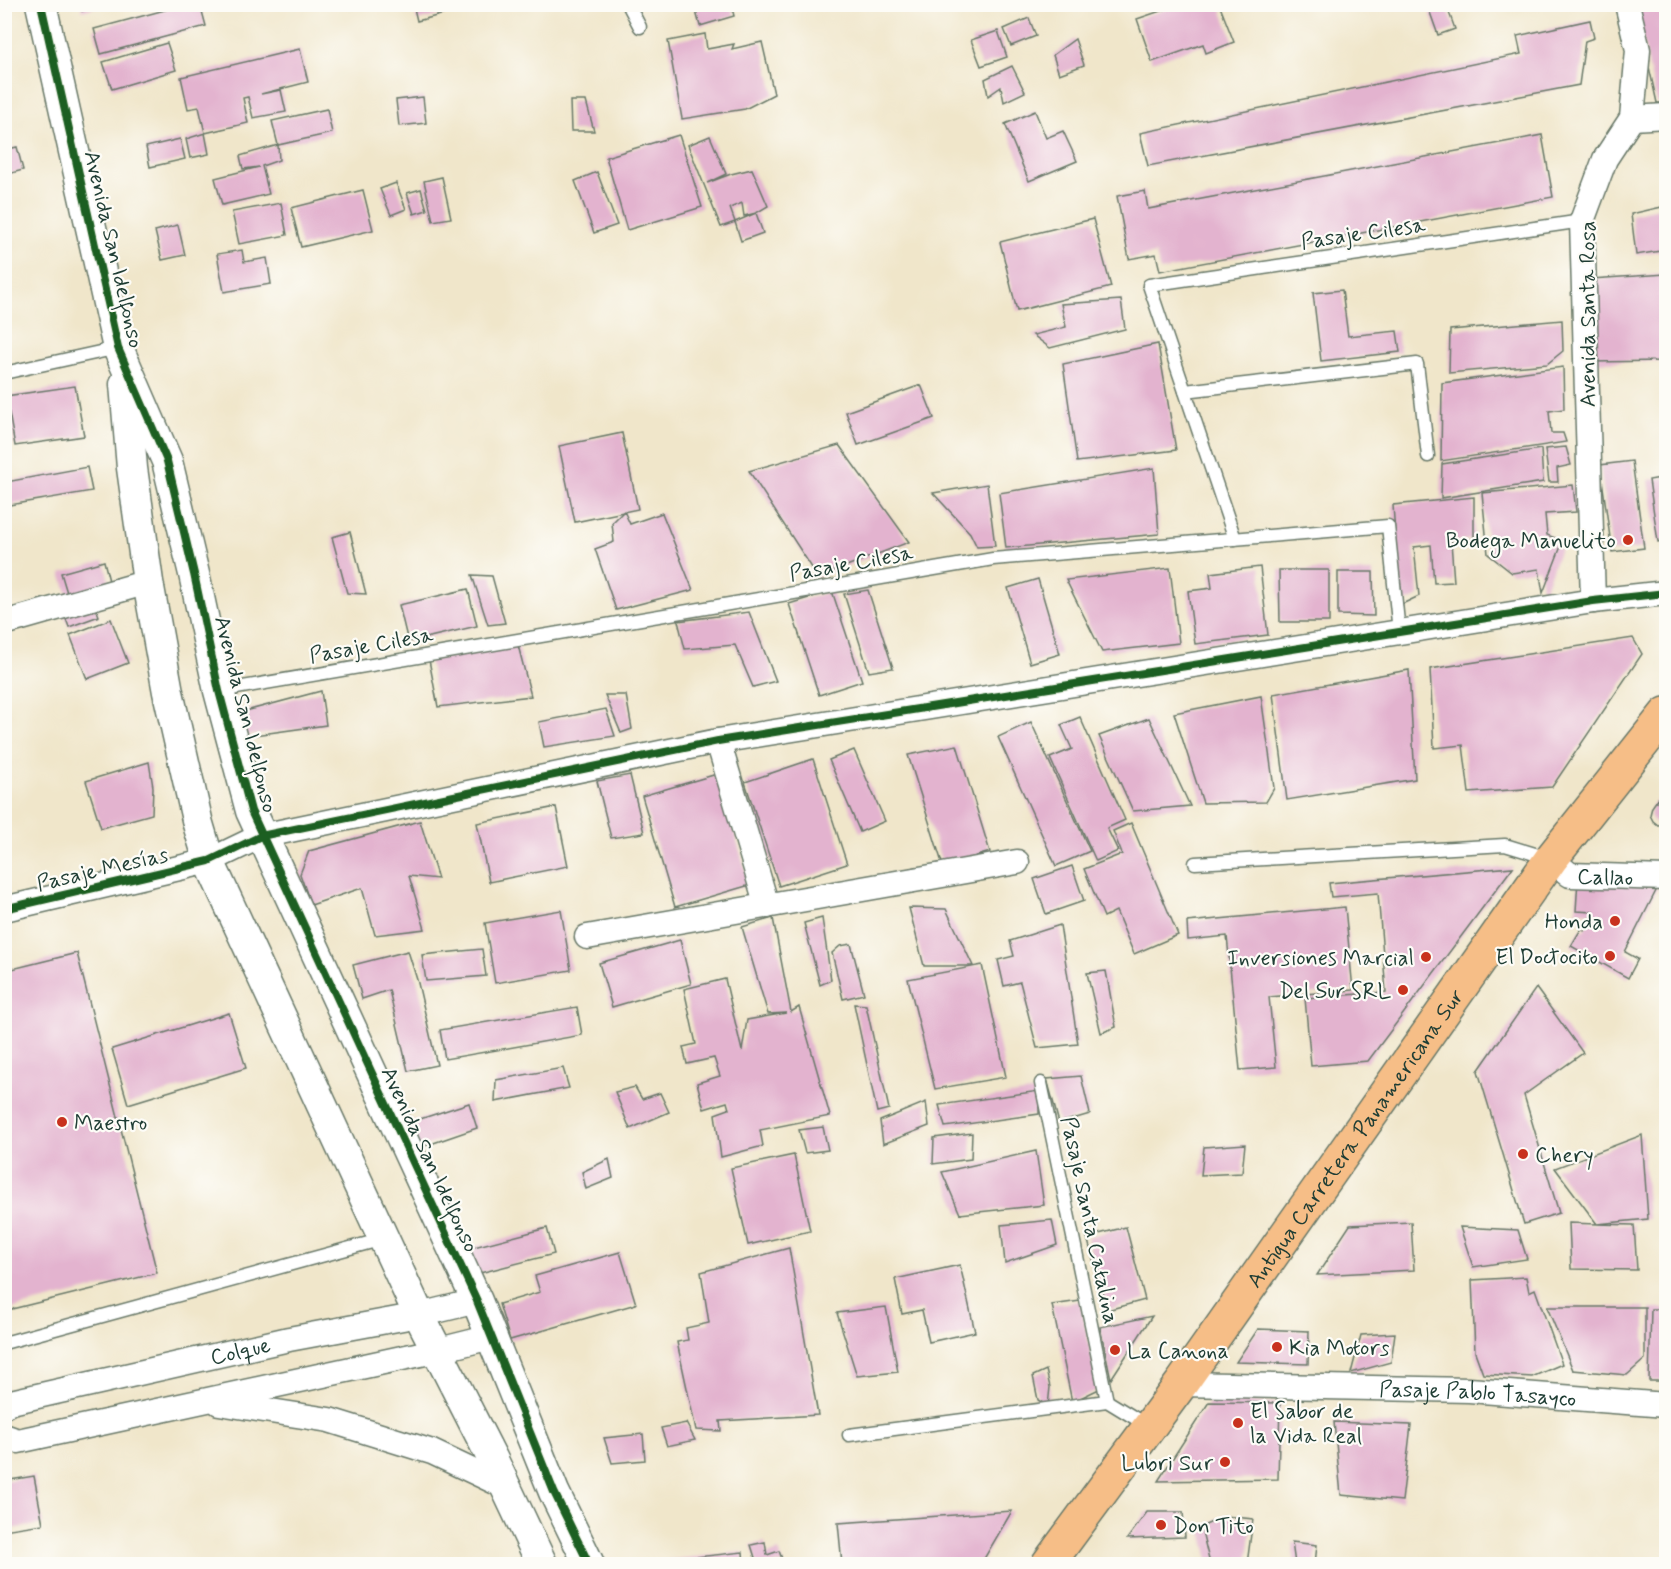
<svg xmlns="http://www.w3.org/2000/svg" width="1671" height="1569" font-family="Mynerve,sans-serif">
<style>
.building{fill:#e3b3cf}
.lines{fill:none;stroke-linecap:round;stroke-linejoin:round}
.service-casing{stroke:#687868;stroke-width:15}
.minor-casing{stroke:#687868;stroke-width:27}
.tertiary-casing{stroke:#687868;stroke-width:33}
.trunk-casing{stroke:#687868;stroke-width:36}
.service{stroke:#fff;stroke-width:12}
.minor{stroke:#fff;stroke-width:24}
.tertiary{stroke:#fff;stroke-width:30}
.trunk{stroke:#f6be87;stroke-width:33}
.cycleway-casing{stroke:#fdfcf7;stroke-width:11}
.cycleway{stroke:#1b5e20;stroke-width:8}
.poi-dot{fill:#c8321e;stroke:#fdfcf7;stroke-width:2}
.labels{text-anchor:middle;stroke-width:4.5;stroke-linejoin:round;paint-order:stroke}
.street-label{font-size:22px;fill:#1f3d34;stroke:#fdfcf7}
.poi-label{font-size:22px;fill:#1f3d34;stroke:#fdfcf7;text-anchor:end}
</style>
<rect width="100%" height="100%" fill="#fdfcf7"/>
<filter id="ink" filterUnits="userSpaceOnUse"><feTurbulence type="fractalNoise" baseFrequency=".0167" numOctaves="2"/><feDisplacementMap in="SourceGraphic" scale="12" xChannelSelector="R" yChannelSelector="G"/><feConvolveMatrix kernelMatrix="1 2 1 2 8 2 1 2 1" color-interpolation-filters="sRGB"/></filter>
<filter id="wash" filterUnits="userSpaceOnUse"><feTurbulence type="fractalNoise" baseFrequency=".008" numOctaves="4" result="noise"/><feDisplacementMap in="SourceGraphic" scale="24" xChannelSelector="R" yChannelSelector="G"/><feGaussianBlur stdDeviation="1.35" result="paint"/><feColorMatrix in="noise" values="0 0 0 0 0 0 0 0 0 0 0 0 0 0 0 0 0 1.4 0 .05"/><feComposite in="paint" operator="in"/></filter>
<g filter="url(#wash)">
<rect width="100%" height="100%" fill="#f0e6ca"/>
<g id="blocks">
<!-- building -->
<g class="building">
<polygon points="81,4 102,4 102,5 82,11"/>
<polygon points="187,4 200,4 206,26 101,54 94,29"/>
<polygon points="413,4 480,4 480,5 417,21"/>
<polygon points="694,4 731,4 734,16 700,26"/>
<polygon points="1181,4 1189,4 1188,6 1192,4 1219,4 1234,42 1206,53 1203,44 1152,62 1137,19"/>
<polygon points="1427,4 1446,4 1455,29 1438,35"/>
<polygon points="1635,4 1666,4 1666,103 1657,103"/>
<polygon points="1029,18 1036,36 1011,46 1004,29"/>
<polygon points="1590,20 1594,38 1585,41 1579,85 1148,166 1140,133 1521,54 1517,36"/>
<polygon points="998,31 1007,57 981,66 971,40"/>
<polygon points="705,34 707,49 734,44 732,49 762,42 774,94 745,109 682,119 668,41"/>
<polygon points="1075,39 1084,65 1059,74 1053,55"/>
<polygon points="167,43 176,70 112,89 103,62"/>
<polygon points="300,49 308,82 261,94 281,90 286,112 253,118 248,97 243,98 248,123 205,133 199,107 188,109 181,77"/>
<polygon points="1012,66 1025,92 1004,102 1001,87 988,96 985,79"/>
<polygon points="423,97 426,123 399,126 396,100"/>
<polygon points="570,101 586,101 594,131 571,131"/>
<polygon points="327,109 332,133 278,145 272,121"/>
<polygon points="1035,111 1046,138 1063,131 1077,161 1029,181 1005,124"/>
<polygon points="205,133 209,154 190,158 186,139"/>
<polygon points="679,135 702,207 627,230 606,157"/>
<polygon points="1542,135 1553,197 1160,271 1156,254 1129,259 1117,196 1145,191 1148,209"/>
<polygon points="710,136 726,174 707,183 731,174 752,169 768,206 756,213 763,233 741,241 735,222 756,213 744,216 742,203 730,208 735,222 721,227 688,145"/>
<polygon points="180,139 185,159 150,167 146,147"/>
<polygon points="278,145 279,160 262,166 269,194 222,205 215,178 259,167 243,169 240,156"/>
<polygon points="17,147 23,170 4,175 4,150"/>
<polygon points="597,172 617,225 594,233 575,181"/>
<polygon points="442,177 451,218 433,221 424,181"/>
<polygon points="396,183 406,209 391,215 380,189"/>
<polygon points="421,189 427,210 414,214 407,193"/>
<polygon points="363,190 373,230 301,247 291,208"/>
<polygon points="281,203 287,235 239,244 232,212"/>
<polygon points="1666,206 1666,250 1636,255 1631,214"/>
<polygon points="1093,219 1111,287 1017,311 1000,242"/>
<polygon points="178,225 185,255 162,260 155,231"/>
<polygon points="242,250 244,262 267,258 271,284 224,292 217,254"/>
<polygon points="1666,274 1666,361 1588,362 1591,279"/>
<polygon points="1342,290 1348,336 1397,331 1400,352 1321,361 1313,293"/>
<polygon points="1121,300 1125,329 1050,348 1033,335 1066,327 1061,304"/>
<polygon points="1562,320 1563,351 1547,364 1449,373 1450,330"/>
<polygon points="1158,344 1176,450 1077,462 1063,364"/>
<polygon points="1563,367 1564,409 1549,411 1551,433 1563,433 1566,442 1441,461 1442,383"/>
<polygon points="921,385 934,418 858,445 846,412"/>
<polygon points="75,386 84,436 15,446 6,396"/>
<polygon points="622,433 638,509 575,522 559,446"/>
<polygon points="839,445 909,542 818,577 749,471"/>
<polygon points="1566,447 1571,465 1557,468 1558,482 1549,482 1545,449"/>
<polygon points="1541,449 1543,482 1441,498 1442,464"/>
<polygon points="1632,461 1644,548 1612,552 1600,465"/>
<polygon points="87,467 92,491 10,505 6,482"/>
<polygon points="1154,468 1159,534 1006,548 999,493"/>
<polygon points="1666,477 1666,541 1658,542 1649,480"/>
<polygon points="987,484 995,546 977,547 970,533 933,493"/>
<polygon points="1573,485 1576,512 1545,514 1547,535 1563,541 1543,593 1539,569 1512,573 1488,554 1482,493"/>
<polygon points="1474,497 1474,539 1451,542 1454,582 1434,583 1431,545 1414,547 1419,596 1400,605 1393,505"/>
<polygon points="624,511 630,524 662,513 693,590 616,610 595,549 614,542 612,523"/>
<polygon points="350,532 366,594 347,593 332,537"/>
<polygon points="104,561 110,585 68,596 61,573"/>
<polygon points="1260,567 1268,635 1195,644 1188,591 1212,588 1210,573"/>
<polygon points="1170,568 1179,643 1102,652 1066,580"/>
<polygon points="1279,570 1329,570 1329,622 1280,622"/>
<polygon points="1338,572 1373,572 1374,616 1338,615"/>
<polygon points="472,575 492,576 505,623 488,625"/>
<polygon points="1038,579 1060,654 1030,663 1008,588"/>
<polygon points="468,589 477,626 408,642 399,605"/>
<polygon points="868,590 893,668 869,672 844,594"/>
<polygon points="832,591 862,681 819,695 789,604"/>
<polygon points="94,603 99,616 69,627 64,614"/>
<polygon points="749,612 776,681 753,687 735,645 685,649 678,621"/>
<polygon points="111,619 128,663 87,679 70,635"/>
<polygon points="1633,638 1642,654 1552,787 1469,793 1463,745 1434,748 1430,669"/>
<polygon points="518,645 531,696 438,707 429,660"/>
<polygon points="1409,670 1415,779 1287,800 1273,694"/>
<polygon points="321,691 326,725 239,737 238,713"/>
<polygon points="605,695 626,695 632,729 621,733"/>
<polygon points="1261,696 1274,788 1266,802 1203,803 1174,713"/>
<polygon points="606,709 615,736 544,747 539,722"/>
<polygon points="1080,717 1125,820 1107,828 1118,851 1096,861 1050,758 1072,749 1061,725"/>
<polygon points="1149,718 1190,806 1133,811 1099,736"/>
<polygon points="1031,722 1090,851 1056,866 998,737"/>
<polygon points="957,745 990,852 943,866 908,755"/>
<polygon points="854,750 885,821 860,832 829,760"/>
<polygon points="813,759 847,864 779,886 745,782"/>
<polygon points="149,762 153,787 152,814 101,828 86,781"/>
<polygon points="717,774 750,885 675,907 642,796"/>
<polygon points="630,775 644,833 611,838 597,781"/>
<polygon points="1666,787 1666,824 1658,825 1653,821 1650,815 1652,807"/>
<polygon points="556,807 568,866 489,882 477,823"/>
<polygon points="420,821 438,879 409,876 425,929 375,935 362,888 311,905 300,874 309,851"/>
<polygon points="1131,823 1178,935 1134,954 1116,911 1104,917 1084,869 1122,854 1113,831"/>
<polygon points="1072,866 1084,901 1046,914 1034,879"/>
<polygon points="1513,867 1368,1061 1311,1066 1305,998 1386,992 1378,893 1331,897 1329,883"/>
<polygon points="1578,879 1658,887 1625,952 1638,959 1628,978 1571,946 1581,929 1584,931 1593,912 1576,911"/>
<polygon points="1345,907 1353,990 1269,997 1276,1067 1240,1070 1227,936 1188,940 1187,922"/>
<polygon points="909,908 946,909 973,966 924,966"/>
<polygon points="561,910 571,970 495,983 485,923"/>
<polygon points="773,918 791,1012 799,1007 830,1116 760,1130 763,1146 721,1157 715,1114 729,1109 727,1102 704,1109 697,1083 720,1076 714,1058 687,1064 683,1047 696,1044 684,989 725,979 742,1051 747,1020 786,1013 768,1014 742,927"/>
<polygon points="822,918 831,980 820,985 804,923"/>
<polygon points="1060,925 1078,1044 1037,1048 1020,982 1004,986 998,960 1014,956 1010,941"/>
<polygon points="680,940 691,984 612,1007 599,963"/>
<polygon points="851,944 864,994 843,999 832,953 840,946"/>
<polygon points="482,949 486,976 426,981 422,955"/>
<polygon points="408,951 418,983 437,1065 408,1071 389,990 362,999 353,965"/>
<polygon points="77,953 157,1273 4,1311 4,971"/>
<polygon points="982,965 1006,1077 935,1089 908,979"/>
<polygon points="1106,971 1116,1027 1101,1033 1087,973"/>
<polygon points="1536,988 1583,1053 1524,1095 1559,1213 1524,1224 1478,1071"/>
<polygon points="854,1004 866,1005 889,1109 877,1112"/>
<polygon points="577,1007 582,1035 445,1059 440,1030"/>
<polygon points="229,1013 246,1068 128,1104 112,1049"/>
<polygon points="563,1068 569,1088 495,1102 496,1080"/>
<polygon points="1081,1076 1090,1114 1059,1123 1047,1079"/>
<polygon points="635,1087 642,1099 660,1093 669,1112 630,1129 615,1092"/>
<polygon points="1039,1091 1039,1114 945,1127 939,1105"/>
<polygon points="926,1102 929,1126 883,1144 880,1121"/>
<polygon points="469,1103 477,1128 419,1148 411,1122"/>
<polygon points="823,1127 828,1150 805,1153 799,1130"/>
<polygon points="972,1133 971,1159 933,1164 934,1138"/>
<polygon points="1642,1135 1648,1219 1597,1224 1634,1225 1637,1270 1571,1269 1569,1223 1597,1224 1555,1168"/>
<polygon points="1245,1144 1242,1173 1201,1175 1204,1147"/>
<polygon points="1036,1151 1044,1205 960,1214 942,1172"/>
<polygon points="794,1155 810,1231 748,1245 731,1168"/>
<polygon points="609,1159 613,1178 586,1189 582,1172"/>
<polygon points="1052,1220 1057,1245 1005,1263 1001,1225"/>
<polygon points="1411,1222 1414,1270 1317,1275 1350,1225"/>
<polygon points="1126,1227 1145,1300 1107,1310 1087,1237"/>
<polygon points="1460,1227 1518,1230 1527,1259 1473,1267"/>
<polygon points="547,1228 554,1254 476,1274 470,1248"/>
<polygon points="789,1248 818,1415 720,1421 721,1431 696,1430 677,1342 688,1340 686,1328 709,1323 701,1272"/>
<polygon points="620,1252 636,1304 510,1340 499,1304 540,1292 535,1276"/>
<polygon points="960,1265 975,1332 929,1342 922,1310 902,1314 895,1279"/>
<polygon points="1526,1277 1529,1292 1535,1289 1562,1364 1532,1377 1483,1374 1475,1352 1472,1280"/>
<polygon points="1080,1301 1099,1389 1072,1402 1052,1305"/>
<polygon points="886,1307 898,1372 857,1376 837,1313"/>
<polygon points="1547,1307 1645,1307 1645,1359 1627,1375 1573,1370"/>
<polygon points="1651,1309 1666,1309 1666,1381 1649,1381"/>
<polygon points="1152,1316 1111,1379 1100,1327"/>
<polygon points="1258,1329 1309,1331 1308,1364 1236,1362"/>
<polygon points="1395,1333 1391,1362 1351,1373 1361,1335"/>
<polygon points="1046,1370 1050,1387 1048,1406 1038,1400 1033,1376"/>
<polygon points="1209,1402 1280,1403 1278,1479 1158,1481"/>
<polygon points="1334,1422 1411,1425 1402,1501 1341,1495"/>
<polygon points="686,1423 695,1440 667,1446 661,1428"/>
<polygon points="643,1434 645,1460 612,1463 604,1438"/>
<polygon points="34,1476 43,1524 4,1530 4,1481"/>
<polygon points="1012,1511 981,1564 842,1564 838,1523"/>
<polygon points="1147,1512 1183,1512 1185,1537 1127,1539"/>
<polygon points="1225,1516 1253,1519 1247,1564 1210,1564 1201,1527"/>
<polygon points="765,1542 767,1555 779,1551 784,1564 757,1564 751,1545"/>
<polygon points="1292,1542 1317,1545 1315,1564 1295,1564"/>
<polygon points="743,1552 744,1564 640,1564 639,1563"/>
</g>
</g>
</g>
<g filter="url(#ink)">
<use href="#blocks" fill-opacity="0" stroke="#687868" stroke-width="1.5"/>
<g class="lines">
<defs>
<g id="service">
<polyline points="628,4 640,27"/>
<polyline points="4,373 118,348"/>
<polyline points="1185,391 1417,364 1428,456"/>
<polyline points="1235,539 1149,285 1582,221"/>
<polyline points="219,691 993,559 1388,526 1399,632"/>
<polyline points="1195,863 1505,845 1548,858"/>
<polyline points="1041,1083 1107,1401"/>
<polyline points="4,1343 383,1239"/>
<polyline points="849,1435 1107,1401 1148,1426"/>
</g>
<g id="minor">
<polyline points="1632,118 1666,116"/>
<polyline points="1593,601 1582,221 1605,159 1632,118 1638,50 1627,4"/>
<polyline points="4,623 148,582"/>
<polyline points="718,741 767,906"/>
<path id="s1" d="M1551 859 1570 875 1666 878"/>
<polyline points="4,909 209,861 261,836 718,741 1593,601 1666,593"/>
<polyline points="587,937 1017,862"/>
<path id="s2" d="M1181 1384 1469 1390 1666 1405"/>
<polyline points="219,1403 329,1420 432,1452 506,1487"/>
<path id="s3" d="M4 1406 11 1402 289 1339 419 1315 477 1301"/>
<polyline points="4,1436 18,1441 439,1350 491,1337"/>
</g>
<g id="tertiary">
<polyline points="41,4 118,348 167,461 194,574 219,691 251,811 477,1301 554,1492 589,1564"/>
<polyline points="125,384 132,468 148,582 168,692 198,824 209,861 419,1315 492,1458 542,1564"/>
</g>
<g id="trunk">
<path id="s4" d="M1048 1564 1181 1384 1551 859 1666 714"/>
</g>
</defs>
<!-- service casing -->
<use href="#service" class="service-casing"/>
<!-- minor casing -->
<use href="#minor" class="minor-casing"/>
<!-- tertiary casing -->
<use href="#tertiary" class="tertiary-casing"/>
<!-- trunk casing -->
<use href="#trunk" class="trunk-casing"/>
<!-- service -->
<use href="#service" class="service"/>
<!-- minor -->
<use href="#minor" class="minor"/>
<!-- tertiary -->
<use href="#tertiary" class="tertiary"/>
<!-- trunk -->
<use href="#trunk" class="trunk"/>
<defs>
<g id="cycleway">
<polyline points="41,4 118,348 167,461 194,574 219,691 251,811 477,1301 554,1492 589,1564"/>
<polyline points="4,909 209,861 261,836 718,741 1593,601 1666,593"/>
</g>
</defs>
<!-- cycleway casing -->
<use href="#cycleway" class="cycleway-casing"/>
<!-- cycleway -->
<use href="#cycleway" class="cycleway"/>
</g>
</g>
<!-- markers -->
<g class="poi-dot">
<circle cx="1628" cy="540" r="6"/>
<circle cx="1615" cy="921" r="6"/>
<circle cx="1610" cy="956" r="6"/>
<circle cx="1426" cy="957" r="6"/>
<circle cx="1403" cy="990" r="6"/>
<circle cx="62" cy="1122" r="6"/>
<circle cx="1523" cy="1154" r="6"/>
<circle cx="1277" cy="1347" r="6"/>
<circle cx="1115" cy="1350" r="6"/>
<circle cx="1238" cy="1423" r="6"/>
<circle cx="1225" cy="1462" r="6"/>
<circle cx="1161" cy="1525" r="6"/>
</g>
<g class="labels">
<!-- street labels -->
<g class="street-label">
<text transform="translate(1363 232) rotate(-8)" y="8">Pasaje Cilesa</text>
<text transform="translate(115 249) rotate(77)" y="8">Avenida San Idelfonso</text>
<text transform="translate(1587 314) rotate(-90)" y="8">Avenida Santa Rosa</text>
<text transform="translate(851 562) rotate(-10)" y="8">Pasaje Cilesa</text>
<text transform="translate(371 644) rotate(-10)" y="8">Pasaje Cilesa</text>
<text transform="translate(247 714) rotate(76)" y="8">Avenida San Idelfonso</text>
<text transform="translate(102 868) rotate(-13)" y="8">Pasaje Mesías</text>
<text dy="8" stroke="none"><textPath href="#s1" startOffset="60">Callao</textPath></text>
<text dy="8" stroke="none"><textPath href="#s4" startOffset="525">Antigua Carretera Panamericana Sur</textPath></text>
<text transform="translate(431 1159) rotate(65)" y="8">Avenida San Idelfonso</text>
<text transform="translate(1091 1220) rotate(78)" y="8">Pasaje Santa Catalina</text>
<text dy="8" stroke="none"><textPath href="#s3" startOffset="243">Colque</textPath></text>
<text dy="8" stroke="none"><textPath href="#s2" startOffset="297">Pasaje Pablo Tasayco</textPath></text>
</g>
<!-- poi labels -->
<g class="poi-label">
<text x="1616" y="548">Bodega Manuelito</text>
<text x="1603" y="929">Honda</text>
<text x="1598" y="964">El Doctocito</text>
<text x="1414" y="965">Inversiones Marcial</text>
<text x="1391" y="998">Del Sur SRL</text>
<text x="74" y="1130" text-anchor="start">Maestro</text>
<text x="1535" y="1162" text-anchor="start">Chery</text>
<text x="1289" y="1355" text-anchor="start">Kia Motors</text>
<text x="1127" y="1358" text-anchor="start">La Canona</text>
<text x="1250" y="1418" text-anchor="start">El Sabor de<tspan x="1250" dy="25">la Vida Real</tspan></text>
<text x="1213" y="1470">Lubri Sur</text>
<text x="1173" y="1533" text-anchor="start">Don Tito</text>
</g>
</g>
<!-- margin -->
<rect width="1671" height="1569" fill="none" stroke="#fdfcf7" stroke-width="24"/>
</svg>
